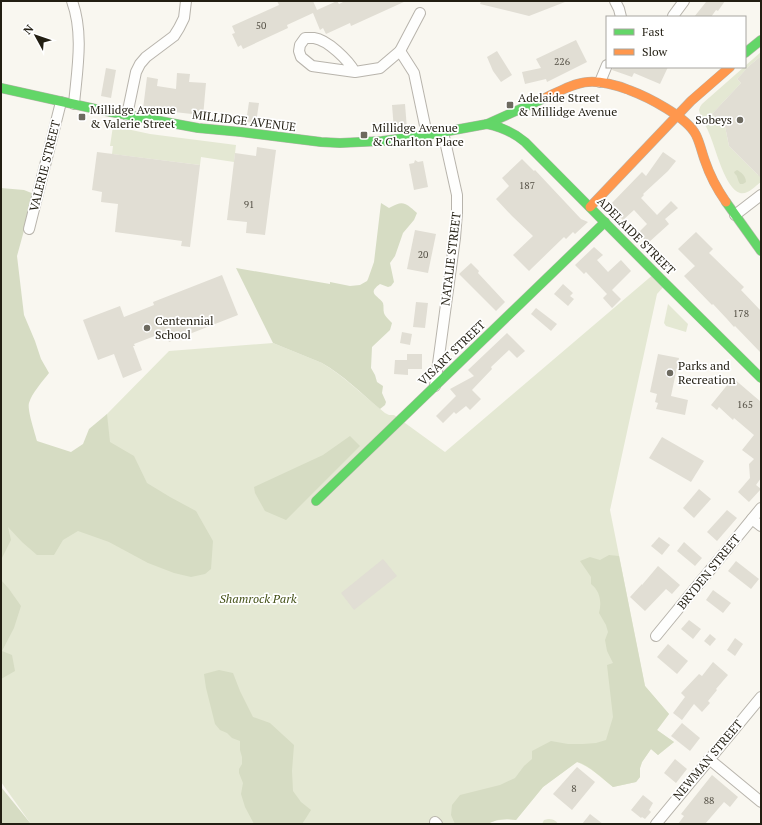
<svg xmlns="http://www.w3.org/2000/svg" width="762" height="825" font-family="'PT Serif',serif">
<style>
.green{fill:#e4e8d3}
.forest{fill:#d6dcc3}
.building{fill:#e1ded4}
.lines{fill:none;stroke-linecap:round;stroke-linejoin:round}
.street-casing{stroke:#b8b4ac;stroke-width:12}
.fast-casing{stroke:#b8b4ac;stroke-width:10}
.slow-casing{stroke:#b8b4ac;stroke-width:10}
.street{stroke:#fefefd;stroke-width:10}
.fast{stroke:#63d668;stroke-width:9}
.slow{stroke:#ff974d;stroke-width:9}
.poi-dot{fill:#6d6a60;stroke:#fff;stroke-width:1.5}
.labels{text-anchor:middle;stroke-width:3.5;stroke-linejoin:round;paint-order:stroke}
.number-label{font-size:10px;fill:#534f44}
.poi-label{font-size:12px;fill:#221e12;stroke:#fff;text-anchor:start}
.street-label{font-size:12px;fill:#221e12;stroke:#fff}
.park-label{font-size:12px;font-style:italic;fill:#455218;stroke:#fff}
</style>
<rect width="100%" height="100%" fill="#f9f7f0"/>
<!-- green -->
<g class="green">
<path d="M761 52V56L749 66 737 79 741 83 712 114 725 126 729 146 758 175 761 174V182C755 186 748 195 740 193 725 189 715 146 709 133 706 125 701 118 699 110L700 107 702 104 744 67H745V66Z"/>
<polygon points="113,126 150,134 236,145 234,162 201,157 200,165 112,154 113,146 110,146"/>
<path d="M655 273 666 284 657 294 610 510 645 686 669 714 657 730 674 742 658 755 651 749 642 762 640 768V777L636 782 613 787C603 779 589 766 577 762L543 787 516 820C505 819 497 819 487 824H31L1 782V527L85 455 107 414 169 351 273 343 322 363C345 377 364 396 385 413L389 415H394L445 452Z"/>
<polygon points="668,304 688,324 686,332 666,326 664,323"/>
<path d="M548 819C552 819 556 820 558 824H542L544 820Z"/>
</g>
<!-- forest -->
<g class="forest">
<path d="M737 170C741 172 746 176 746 182L743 184H740C738 181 738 179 737 177 737 175 735 175 734 172Z"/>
<path d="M1 188 24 190 34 194 17 256 24 315 35 341 41 359 49 373C42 382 32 393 29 403 27 410 35 433 37 441L71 452 83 444 89 429 107 414 110 442 134 456 147 483 170 497 196 511 213 541 211 569 205 574 191 577 174 573 148 563 109 542 78 531 63 540 54 555H37L22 542 8 527 11 540 1 560Z"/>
<path d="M381 203 389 208C403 200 405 202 417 213L414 220 403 233 395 256 390 263 394 282 391 286 388 287 380 284C366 294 379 296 383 303 384 306 383 310 384 313 385 316 389 320 392 323L390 330 372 347 371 368 375 375 377 382 383 386 382 393 386 402 385 405 380 409C361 393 343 375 322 363L273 343 236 268 330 284V282L350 286 360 285 367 281 368 279 374 262Z"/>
<polygon points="350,436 360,446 286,520 265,511 255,493 254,487 323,455"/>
<path d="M609 555 619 556 645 686 669 714 657 730 674 742 658 755 651 749 642 762 640 768V777L636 782 613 787C603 779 589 765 577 762L543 787 516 820 507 819 497 820 487 824H455L451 815 452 805 460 795 500 785 515 778 524 766 532 759V751L551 741 568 744H583L596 743 606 740 613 717 607 665 613 663 607 651 605 640 608 632 606 625 599 613C602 602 600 591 591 584V577L580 561 590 557 600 560Z"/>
<polygon points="1,580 9,589 21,606 14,628 2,651 12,655 15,671 1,679"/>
<polygon points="219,670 233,673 240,691 253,717 270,723 294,745 292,771 293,791 301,802 311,810 306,818 302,824 254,824 245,807 241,794 243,783 239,773 239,769 242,764 242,757 240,750 240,741 232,738 227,733 220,730 215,724 206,688 204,674"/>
<polygon points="1,787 31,824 1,824"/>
</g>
<!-- building -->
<g class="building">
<polygon points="277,1 313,1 317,10 337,1 339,4 345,1 406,1 351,26 350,23 326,34 323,28 320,30 313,13 287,25 288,28 243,49 241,45 238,47 232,34 235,33 232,26 279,5"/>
<polygon points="481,1 524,1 529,2 531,1 565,1 565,2 529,16 480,4"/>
<polygon points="705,1 725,1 718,11 716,10 711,17 694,17 706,2"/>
<polygon points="576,40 587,62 547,82 546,79 525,84 522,72 541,68 536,59"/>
<polygon points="497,51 512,75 501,82 493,71 487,57"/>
<polygon points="761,56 761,178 729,146 725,126 712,114 741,83 737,79 749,66"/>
<polygon points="613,67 668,67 660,84 634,73 632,77 612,70"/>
<polygon points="106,68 116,70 111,98 101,96"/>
<polygon points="177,73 190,74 189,82 206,83 203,117 192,116 192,114 174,112 174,109 155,106 154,111 143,109 147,77 158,79 157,86 176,89"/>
<polygon points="249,102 259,103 256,123 246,122"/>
<polygon points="405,104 407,129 394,130 392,105"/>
<polygon points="257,147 276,150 265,235 246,233 247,222 227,220 235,153 256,156"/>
<polygon points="97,152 200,165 190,247 181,246 182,241 115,232 118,204 101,202 102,192 92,190"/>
<polygon points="663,152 676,161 668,171 643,194 644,195 641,198 657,215 671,201 678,208 665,219 669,224 648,243 638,233 647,224 634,210 623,220 609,206 642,172 646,176"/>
<polygon points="522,159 534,171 535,170 581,219 588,222 575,234 573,232 566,239 564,237 529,271 513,255 533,236 512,216 496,199 509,186 502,178"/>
<polygon points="415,160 418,162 423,161 428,187 414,190 409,164 414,163"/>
<polygon points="415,230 436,234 428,273 407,269"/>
<polygon points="696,232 713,249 709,253 744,287 741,290 761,311 761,353 735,326 734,327 727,319 713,304 712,305 684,276 695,266 678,249"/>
<polygon points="594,247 603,255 597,260 608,272 621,260 631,271 612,290 621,299 612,308 603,298 607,294 586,272 584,274 575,265"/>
<polygon points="471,263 479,271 478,273 505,302 496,311 459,274"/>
<polygon points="222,275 238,315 169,342 165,332 134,344 135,346 133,346 142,370 123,378 114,354 98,360 83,320 120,306 124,317 154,305 153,302"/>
<polygon points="563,284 573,293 570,296 574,299 568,306 554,294"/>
<polygon points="416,302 428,303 425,328 413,327"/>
<polygon points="536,308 557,324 551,331 531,314"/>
<polygon points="402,332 412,334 410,345 400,343"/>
<polygon points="507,333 525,351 517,358 509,350 491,367 492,369 472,390 481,399 470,410 466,406 456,414 454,412 443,423 436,416 456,396 450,389 474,376 468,370"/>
<polygon points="407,354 422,354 422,369 408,369 408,375 394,374 395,360 407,360"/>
<polygon points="658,354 679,358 671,396 688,400 685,415 656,409 658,403 655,402 657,394 650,392"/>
<polygon points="733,378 761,402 761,478 756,485 761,489 749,502 738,492 750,478 749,464 754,459 742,450 754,435 734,418 733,420 719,407 717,410 711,405"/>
<polygon points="662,437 704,461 691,482 649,458"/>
<polygon points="699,489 711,499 694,518 683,508"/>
<polygon points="727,510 737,518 717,541 707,532"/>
<polygon points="659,537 670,545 662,555 651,546"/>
<polygon points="684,542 702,558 695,566 677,551"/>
<polygon points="383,559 397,576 354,610 341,593"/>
<polygon points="736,561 759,579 751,589 728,571"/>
<polygon points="658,566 680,585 672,594 666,589 645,611 630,597 642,584 642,585"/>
<polygon points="713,590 731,603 723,613 706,600"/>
<polygon points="689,620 701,629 693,639 681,629"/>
<polygon points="710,634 716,639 710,646 704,641"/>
<polygon points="735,638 743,644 735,656 727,650"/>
<polygon points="668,644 688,661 677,674 657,657"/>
<polygon points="713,662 728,675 716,689 717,690 708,701 710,703 702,712 694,704 682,720 673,713 685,697 681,693 699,674 702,676"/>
<polygon points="682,723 700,738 690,751 671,736"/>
<polygon points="675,759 687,769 676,783 664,773"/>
<polygon points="577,767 595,782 572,810 553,794"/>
<polygon points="712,775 738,797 730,807 724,802 705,824 678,824 684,816 681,814"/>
<polygon points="643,795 653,803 649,810 651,812 645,819 642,817 641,818 631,810"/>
<polygon points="590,814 603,824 582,824"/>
</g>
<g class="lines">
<defs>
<g id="street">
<path d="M72 1C84 34 77 70 74 104"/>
<polyline points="615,1 619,9 621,17"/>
<polyline points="673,16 684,1"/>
<polyline points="400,51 414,73 427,135"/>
<path d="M355 72C348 60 328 40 314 38 311 38 308 38 305 38L300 45 299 51 301 57 312 66 355 72 380 68 400 51 420 13"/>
<polyline points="600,82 607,65"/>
<polyline points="127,115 136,72 140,64 146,57 174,36 179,28 184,18 186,1"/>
<polyline points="735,215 761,195"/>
<polyline points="29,229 61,102"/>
<polyline points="435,386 455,238 457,213 457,195 443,132"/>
<polyline points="752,519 761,526"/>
<polyline points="656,636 761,508"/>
<polyline points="709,759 761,802"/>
<polyline points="435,822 437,824"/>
<polyline points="656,824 761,697"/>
</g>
<g id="fast">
<polyline points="745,53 761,40"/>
<polyline points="1,88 100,110 198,128 241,132 321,142 340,143 382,141 427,135 487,124 545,98"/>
<path d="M487 124C502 127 513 132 525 142L666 284 761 378"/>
<polyline points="726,202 761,251"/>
<polyline points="316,501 605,222"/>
</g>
<g id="slow">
<path d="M545 98C558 92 573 83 588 82 600 81 617 85 629 90 648 97 687 117 696 135 700 143 702 153 705 161 710 176 717 189 726 202"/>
<polyline points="590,207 691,101 730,67"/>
</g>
</defs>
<!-- street casing -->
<use href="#street" class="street-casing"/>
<!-- fast casing -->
<use href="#fast" class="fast-casing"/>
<!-- slow casing -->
<use href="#slow" class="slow-casing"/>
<!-- street -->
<use href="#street" class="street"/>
<!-- fast -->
<use href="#fast" class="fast"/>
<!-- slow -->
<use href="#slow" class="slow"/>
</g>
<!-- markers -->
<g class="poi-dot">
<rect x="506" y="101" width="8" height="8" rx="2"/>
<rect x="78" y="113" width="8" height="8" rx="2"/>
<circle cx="740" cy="120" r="4"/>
<rect x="360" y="131" width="8" height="8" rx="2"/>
<circle cx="147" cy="328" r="4"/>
<circle cx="670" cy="373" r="4"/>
</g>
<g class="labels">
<!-- number labels -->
<g class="number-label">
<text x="261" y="29">50</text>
<text x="562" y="65">226</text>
<text x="527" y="189">187</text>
<text x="249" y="208">91</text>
<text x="423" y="258">20</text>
<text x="741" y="317">178</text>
<text x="745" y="408">165</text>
<text x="574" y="792">8</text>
<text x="709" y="804">88</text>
</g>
<!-- poi labels -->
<g class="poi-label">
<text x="518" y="102">Adelaide Street<tspan x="518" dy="14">&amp; Millidge Avenue</tspan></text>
<text x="90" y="114">Millidge Avenue<tspan x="90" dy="14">&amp; Valerie Street</tspan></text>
<text x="732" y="124" text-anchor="end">Sobeys</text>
<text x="372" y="132">Millidge Avenue<tspan x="372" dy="14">&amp; Charlton Place</tspan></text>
<text x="155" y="325">Centennial<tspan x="155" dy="14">School</tspan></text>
<text x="678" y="370">Parks and<tspan x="678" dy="14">Recreation</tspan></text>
</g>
<!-- street labels -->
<g class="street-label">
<text transform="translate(244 121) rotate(7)" y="4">MILLIDGE AVENUE</text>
<text transform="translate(45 166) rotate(-76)" y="4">VALERIE STREET</text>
<text transform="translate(636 236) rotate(45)" y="4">ADELAIDE STREET</text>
<text transform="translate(451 259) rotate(-83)" y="4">NATALIE STREET</text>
<text transform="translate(452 353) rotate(-44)" y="4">VISART STREET</text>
<text transform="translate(709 572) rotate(-51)" y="4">BRYDEN STREET</text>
<text transform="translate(708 760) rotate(-50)" y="4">NEWMAN STREET</text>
</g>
<!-- park labels -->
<g class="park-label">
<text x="258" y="603">Shamrock Park</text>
</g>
</g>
<!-- border -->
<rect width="762" height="825" fill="none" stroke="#221e12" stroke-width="4"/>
<!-- legend -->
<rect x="606" y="16" width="140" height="52" fill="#ffffff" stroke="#a7a5a0"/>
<rect x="614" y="29" width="20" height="6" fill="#63d668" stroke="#a7a5a0"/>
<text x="642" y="36" font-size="12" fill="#221e12">Fast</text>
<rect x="614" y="49" width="20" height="6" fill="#ff974d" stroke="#a7a5a0"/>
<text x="642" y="56" font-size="12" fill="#221e12">Slow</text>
<!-- north arrow -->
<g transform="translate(36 36) rotate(310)" stroke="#ffffff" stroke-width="3" paint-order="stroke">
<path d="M0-3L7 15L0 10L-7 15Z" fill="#221e12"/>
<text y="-6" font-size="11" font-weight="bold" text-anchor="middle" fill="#221e12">N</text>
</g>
</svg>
